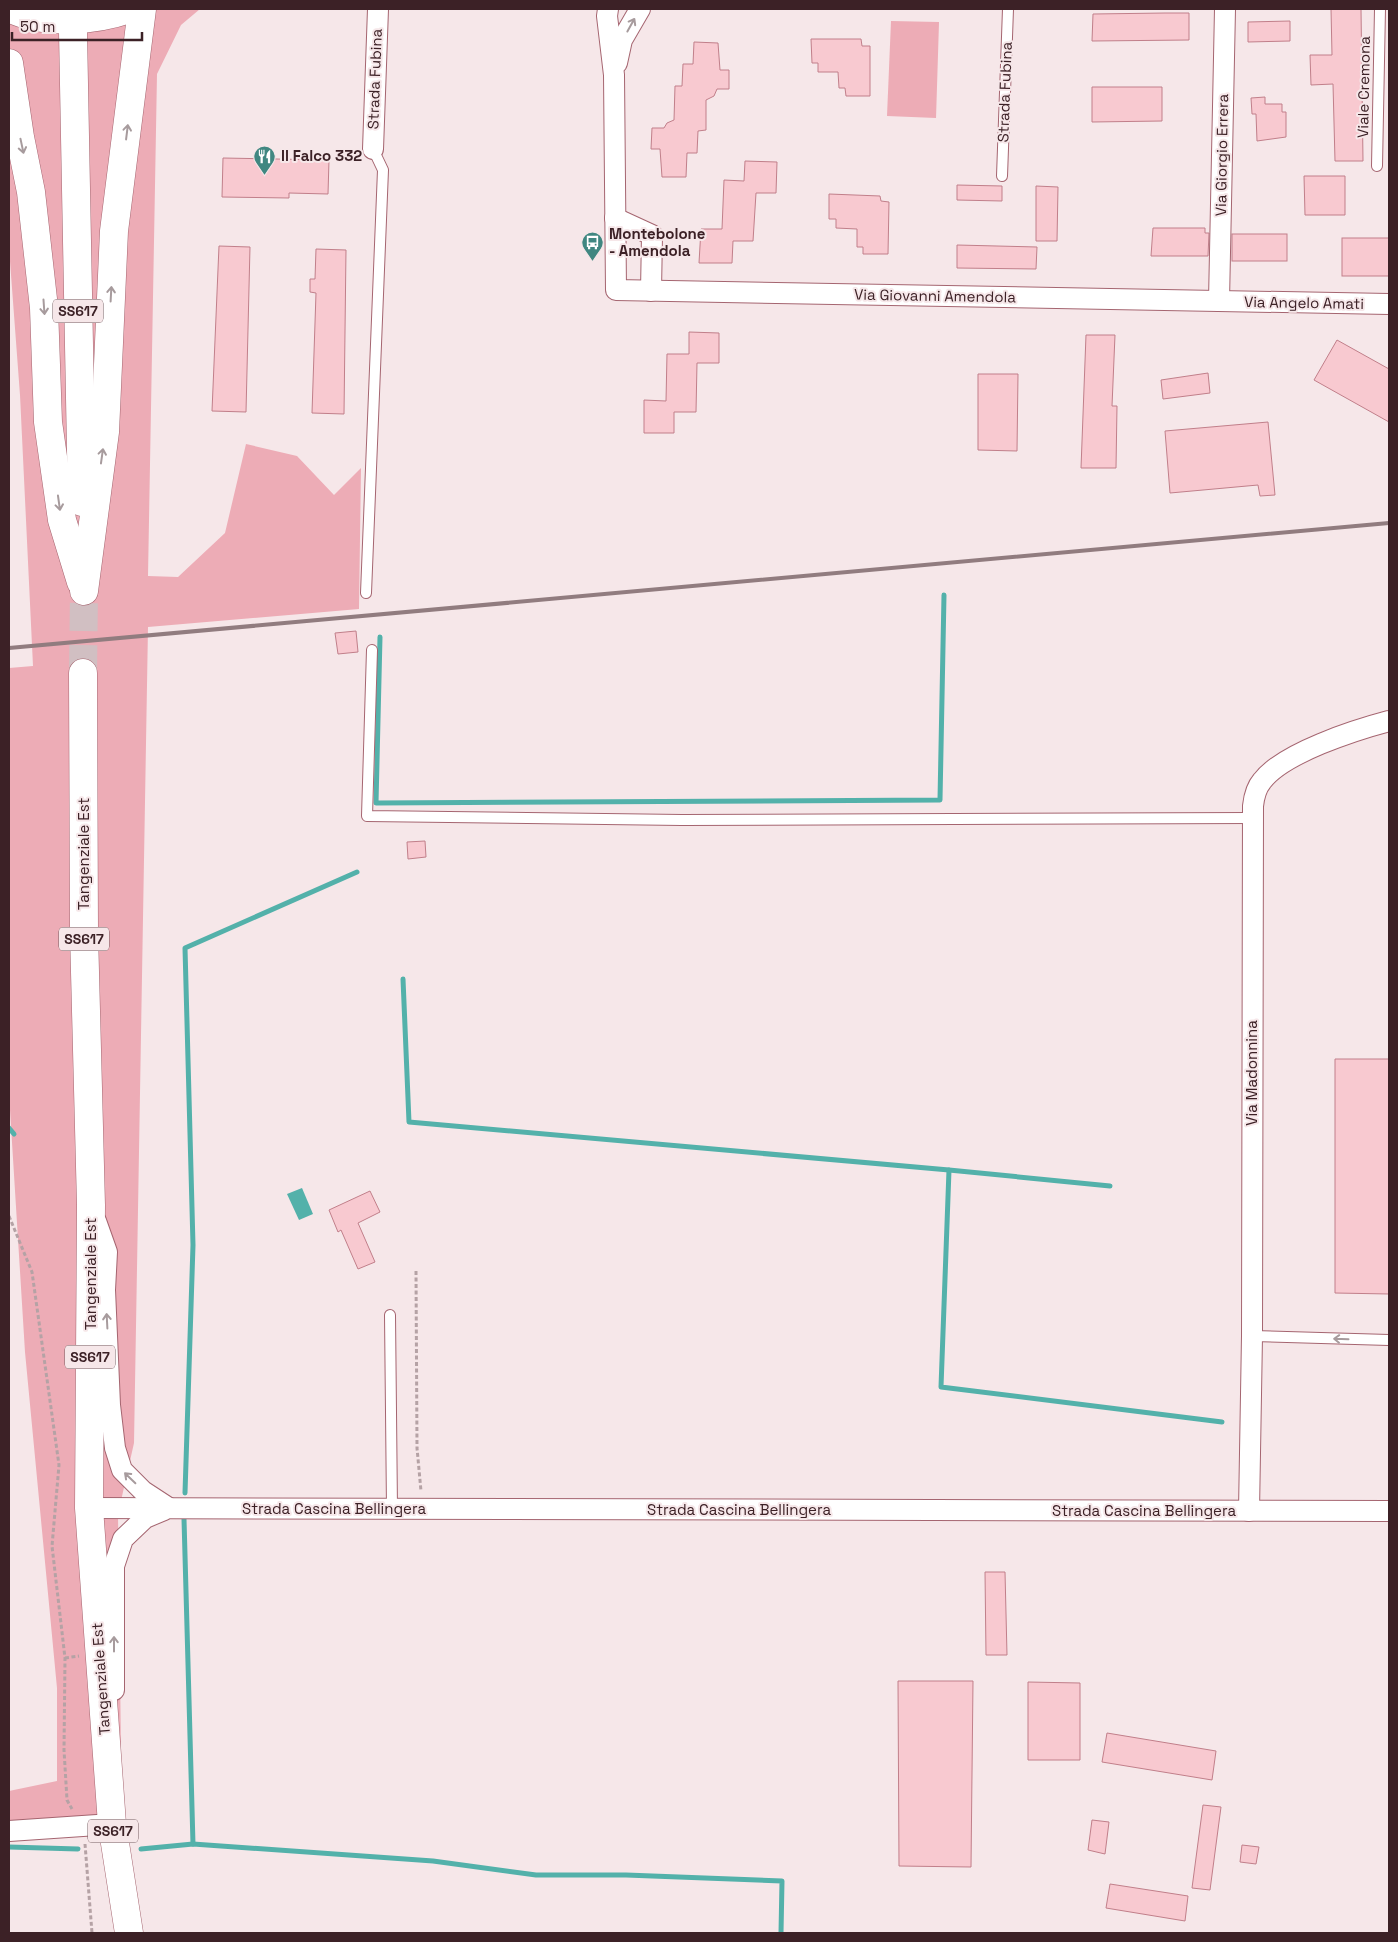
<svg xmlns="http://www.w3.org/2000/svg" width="1398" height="1942" font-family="'Space Grotesk',sans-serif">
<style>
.green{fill:#edacb6}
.water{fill:#53b1aa}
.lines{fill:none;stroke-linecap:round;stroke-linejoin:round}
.stream{stroke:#53b1aa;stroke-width:5}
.building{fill:#f8c9d0;stroke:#c17f8a}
.primary-tunnel{stroke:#d1bfc2;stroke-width:28;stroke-dasharray:28 14;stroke-linecap:butt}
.lane-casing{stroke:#a56570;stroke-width:12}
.street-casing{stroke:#a56570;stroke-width:22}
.primary-casing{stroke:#a56570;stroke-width:29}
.path{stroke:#b5a2a5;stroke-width:3;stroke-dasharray:4 2.5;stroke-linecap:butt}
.lane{stroke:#fff;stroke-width:10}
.street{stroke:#fff;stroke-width:20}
.primary{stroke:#fff;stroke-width:28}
.rail{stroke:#917c7f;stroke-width:4}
.oneway{stroke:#a79b9d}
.labels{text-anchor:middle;stroke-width:4;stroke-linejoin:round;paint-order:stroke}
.shield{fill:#f6e7e9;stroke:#745c60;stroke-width:1}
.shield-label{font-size:14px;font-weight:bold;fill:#3c2126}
.street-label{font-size:15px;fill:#3c2126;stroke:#f6e7e9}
.poi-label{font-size:15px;font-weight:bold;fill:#3c2126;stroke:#f6e7e9;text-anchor:start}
</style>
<rect width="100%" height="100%" fill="#f6e7e9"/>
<!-- green -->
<g class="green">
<polygon points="9,9 200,9 181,25 157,74 148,576 178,577 225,533 246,444 297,456 334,495 361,468 359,609 148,627 134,1443 118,1514 122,1830 9,1836 9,1791 57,1781 57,1688 25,1352 9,1094 9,668 33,666 20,395 9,248"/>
<polygon points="891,21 939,22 936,118 887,116"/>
</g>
<!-- water -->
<polygon class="water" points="302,1188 313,1214 299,1220 287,1194"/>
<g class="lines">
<!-- stream -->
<g class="stream">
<polyline points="380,637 376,803 940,800 944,595"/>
<polyline points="403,979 409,1122 949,1170 1110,1186"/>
<polyline points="9,1128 14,1134"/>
<polyline points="949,1170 941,1387 1222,1422"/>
<polyline points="185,1493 193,1245 185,948 357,872"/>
<polyline points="184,1519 193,1844"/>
<polyline points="9,1847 78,1849"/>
<polyline points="141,1849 193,1844 433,1861 536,1875 626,1875 782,1881 781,1933"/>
</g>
</g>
<!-- building -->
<g class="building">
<polygon points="1331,9 1361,9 1363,161 1335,161 1333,84 1311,85 1310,55 1332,55"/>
<polygon points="1165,13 1189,13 1189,40 1092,41 1093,14"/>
<polygon points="1290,21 1290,41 1248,42 1248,22"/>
<polygon points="811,39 861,39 862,46 870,46 870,96 846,96 845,88 839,88 838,72 818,72 818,63 812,63"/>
<polygon points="694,42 718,43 720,70 729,70 729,89 717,89 714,96 706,100 706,130 698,131 697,153 687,153 686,177 662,177 660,149 651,149 652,128 664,128 667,123 674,120 675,86 682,86 683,64 693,64"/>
<polygon points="1092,87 1162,87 1162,121 1092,122"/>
<polygon points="1265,97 1265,104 1282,104 1282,112 1286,112 1286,137 1257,141 1256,114 1252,114 1251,98"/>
<polygon points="223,158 329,160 328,194 289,193 289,198 222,197"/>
<polygon points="745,161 777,162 776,193 756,193 753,241 733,241 732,263 699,263 701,229 722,229 724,180 744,181"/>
<polygon points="1304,176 1345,176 1345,215 1305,215"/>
<polygon points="957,185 1002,186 1002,201 957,200"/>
<polygon points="1036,186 1058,187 1057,241 1036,241"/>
<polygon points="829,194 880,196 881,201 889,202 888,254 863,254 863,247 857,247 857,229 836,228 836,219 829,219"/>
<polygon points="1153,228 1205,228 1205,233 1209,233 1208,256 1151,256"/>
<rect x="1232" y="234" width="55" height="27"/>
<rect x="1342" y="238" width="47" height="38"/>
<polygon points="957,245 1037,247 1036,269 957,268"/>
<polygon points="219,246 250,247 246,412 212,411"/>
<polygon points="316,249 346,250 344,414 312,413 316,293 310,292 310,279 315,279"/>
<polygon points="689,332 719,333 719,363 697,363 696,412 674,412 674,433 644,433 644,400 666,401 667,354 689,354"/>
<polygon points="1086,335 1115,335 1112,406 1117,406 1116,468 1081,468"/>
<polygon points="1337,340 1389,369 1389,422 1314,380"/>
<polygon points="1208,373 1210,393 1163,399 1161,380"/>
<polygon points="978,374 1018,374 1017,451 978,450"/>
<polygon points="1268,422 1275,495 1260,496 1258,485 1170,493 1165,431"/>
<polygon points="356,631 358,652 338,654 335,633"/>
<polygon points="425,841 426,857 408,859 407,842"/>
<polygon points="1335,1059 1389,1059 1389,1294 1335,1293"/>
<polygon points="370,1191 380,1212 358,1223 375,1262 358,1269 341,1230 338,1232 329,1210"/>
<polygon points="985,1572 1005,1572 1007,1655 986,1655"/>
<polygon points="898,1681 973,1681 971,1867 899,1866"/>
<polygon points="1028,1682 1080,1683 1080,1760 1028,1760"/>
<polygon points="1107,1733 1216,1751 1212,1780 1102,1762"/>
<polygon points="1203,1805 1221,1807 1210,1890 1192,1888"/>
<polygon points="1092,1820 1109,1822 1105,1854 1088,1850"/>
<polygon points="1242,1845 1259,1847 1256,1864 1240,1862"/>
<polygon points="1110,1884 1188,1896 1185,1921 1106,1908"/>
</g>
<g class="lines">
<!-- primary-tunnel -->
<polyline class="primary-tunnel" points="83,673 84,591"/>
<defs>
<g id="lane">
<polyline points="1377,166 1380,9"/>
<polyline points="1002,176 1008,9"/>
<polyline points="366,593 383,170 373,149"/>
<polyline points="372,650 367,816 682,820 1252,818"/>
<polyline points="390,1315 392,1509"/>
<polyline points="1252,1336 1389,1340"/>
</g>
<g id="street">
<polyline points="608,9 607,16 614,75 616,290 1389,304"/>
<polyline points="617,63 622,40 640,9"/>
<polyline points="373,149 378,9"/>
<polyline points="615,218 652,235 651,291"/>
<polyline points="1219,301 1225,9"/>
<polyline points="96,1221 107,1252 105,1290 110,1405 115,1448 122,1470 143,1491 169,1508"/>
<polyline points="89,1508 1389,1511"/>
<path d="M1249 1511 1252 1336 1253 806C1254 797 1256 788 1262 781 1283 753 1355 730 1389 721"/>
<polyline points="114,1690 114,1566 123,1539 145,1518 164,1510"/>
<polyline points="9,1831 112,1824"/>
</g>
<g id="primary">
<path d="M11 9C44 25 95 21 129 9"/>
<polyline points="73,32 82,502"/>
<polyline points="9,63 20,137 31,192 44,308 48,422 62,520 81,582"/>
<polyline points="84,591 105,432 114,231 142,9"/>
<polyline points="83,673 84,933 91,1205 89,1508 112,1824 129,1933"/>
</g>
</defs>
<!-- lane casing -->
<use href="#lane" class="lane-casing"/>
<!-- street casing -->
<use href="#street" class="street-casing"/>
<!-- primary casing -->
<use href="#primary" class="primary-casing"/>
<!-- path -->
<g class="path">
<polyline points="9,1216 32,1272 59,1465 52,1546 65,1658 64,1750 67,1800 72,1809"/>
<polyline points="416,1271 417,1448 421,1491"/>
<polyline points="65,1658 79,1656"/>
<polyline points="85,1844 92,1933"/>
</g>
<!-- lane -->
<use href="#lane" class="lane"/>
<!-- street -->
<use href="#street" class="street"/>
<!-- primary -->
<use href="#primary" class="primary"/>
<!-- rail -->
<polyline class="rail" points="9,648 1389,523"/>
</g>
<!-- one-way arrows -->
<defs><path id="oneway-shaft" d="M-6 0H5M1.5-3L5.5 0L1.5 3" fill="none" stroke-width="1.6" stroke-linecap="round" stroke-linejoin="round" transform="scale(1.25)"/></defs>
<g class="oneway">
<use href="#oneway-shaft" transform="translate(631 25) rotate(-61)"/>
<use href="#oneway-shaft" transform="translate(127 132) rotate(-83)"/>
<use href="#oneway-shaft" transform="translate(22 146) rotate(78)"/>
<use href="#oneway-shaft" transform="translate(111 294) rotate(-87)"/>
<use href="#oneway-shaft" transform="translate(44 307) rotate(86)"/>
<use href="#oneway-shaft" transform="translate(102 456) rotate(-82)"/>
<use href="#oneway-shaft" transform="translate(59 503) rotate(82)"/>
<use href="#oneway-shaft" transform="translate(107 1321) rotate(-93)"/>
<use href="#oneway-shaft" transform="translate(1341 1339) rotate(-178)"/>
<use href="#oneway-shaft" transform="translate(130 1478) rotate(-136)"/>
<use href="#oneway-shaft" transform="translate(114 1644) rotate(-90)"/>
</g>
<!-- icons -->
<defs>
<symbol id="restaurant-pin" viewBox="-11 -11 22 30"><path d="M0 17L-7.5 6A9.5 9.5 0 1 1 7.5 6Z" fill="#408781" stroke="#f6e7e9"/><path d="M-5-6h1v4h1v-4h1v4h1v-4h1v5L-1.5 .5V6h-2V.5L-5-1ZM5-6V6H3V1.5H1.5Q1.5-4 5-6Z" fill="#fff"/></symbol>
<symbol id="bus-pin" viewBox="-11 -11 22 30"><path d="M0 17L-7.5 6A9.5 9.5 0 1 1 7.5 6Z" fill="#408781" stroke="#f6e7e9"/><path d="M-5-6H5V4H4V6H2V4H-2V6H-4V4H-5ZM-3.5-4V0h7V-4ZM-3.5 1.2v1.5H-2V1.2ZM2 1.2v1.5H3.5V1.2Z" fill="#fff"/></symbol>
</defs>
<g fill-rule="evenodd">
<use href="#restaurant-pin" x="252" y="144" width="25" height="34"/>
<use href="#bus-pin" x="580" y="230" width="25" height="34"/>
</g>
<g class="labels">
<!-- shield labels -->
<g class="shield">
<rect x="53" y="299.5" width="50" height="23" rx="4"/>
<rect x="59" y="927.5" width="50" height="23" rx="4"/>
<rect x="65" y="1345.5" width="50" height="23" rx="4"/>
<rect x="88" y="1819.5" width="50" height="23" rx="4"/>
</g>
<g class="shield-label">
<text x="78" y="316">SS617</text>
<text x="84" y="944">SS617</text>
<text x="90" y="1362">SS617</text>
<text x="113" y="1836">SS617</text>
</g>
<!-- street labels -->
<g class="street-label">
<text transform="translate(375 79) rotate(-88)" y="5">Strada Fubina</text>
<text transform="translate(1364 87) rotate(-89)" y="5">Viale Cremona</text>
<text transform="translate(1005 92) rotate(-88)" y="5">Strada Fubina</text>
<text transform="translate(1222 155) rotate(-89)" y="5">Via Giorgio Errera</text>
<text transform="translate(935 296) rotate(1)" y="5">Via Giovanni Amendola</text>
<text transform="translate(1304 303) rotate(1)" y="5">Via Angelo Amati</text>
<text transform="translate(84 854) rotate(-90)" y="5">Tangenziale Est</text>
<text transform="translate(1252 1073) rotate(-90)" y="5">Via Madonnina</text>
<text transform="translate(91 1274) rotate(-90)" y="5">Tangenziale Est</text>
<text x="334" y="1514">Strada Cascina Bellingera</text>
<text x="739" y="1515">Strada Cascina Bellingera</text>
<text x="1144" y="1516">Strada Cascina Bellingera</text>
<text transform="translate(101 1679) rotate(-94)" y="5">Tangenziale Est</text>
</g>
<!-- poi labels -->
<g class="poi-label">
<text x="281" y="161">Il Falco 332</text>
<text x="609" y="239">Montebolone<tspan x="609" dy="17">- Amendola</tspan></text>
</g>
</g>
<!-- border -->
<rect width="1398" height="1942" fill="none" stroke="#3c2126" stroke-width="20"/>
<!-- scale -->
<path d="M12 32v8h130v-8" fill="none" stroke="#3c2126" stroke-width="2.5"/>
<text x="20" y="32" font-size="15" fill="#3c2126" stroke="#f6e7e9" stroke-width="4" paint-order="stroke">50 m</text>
</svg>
